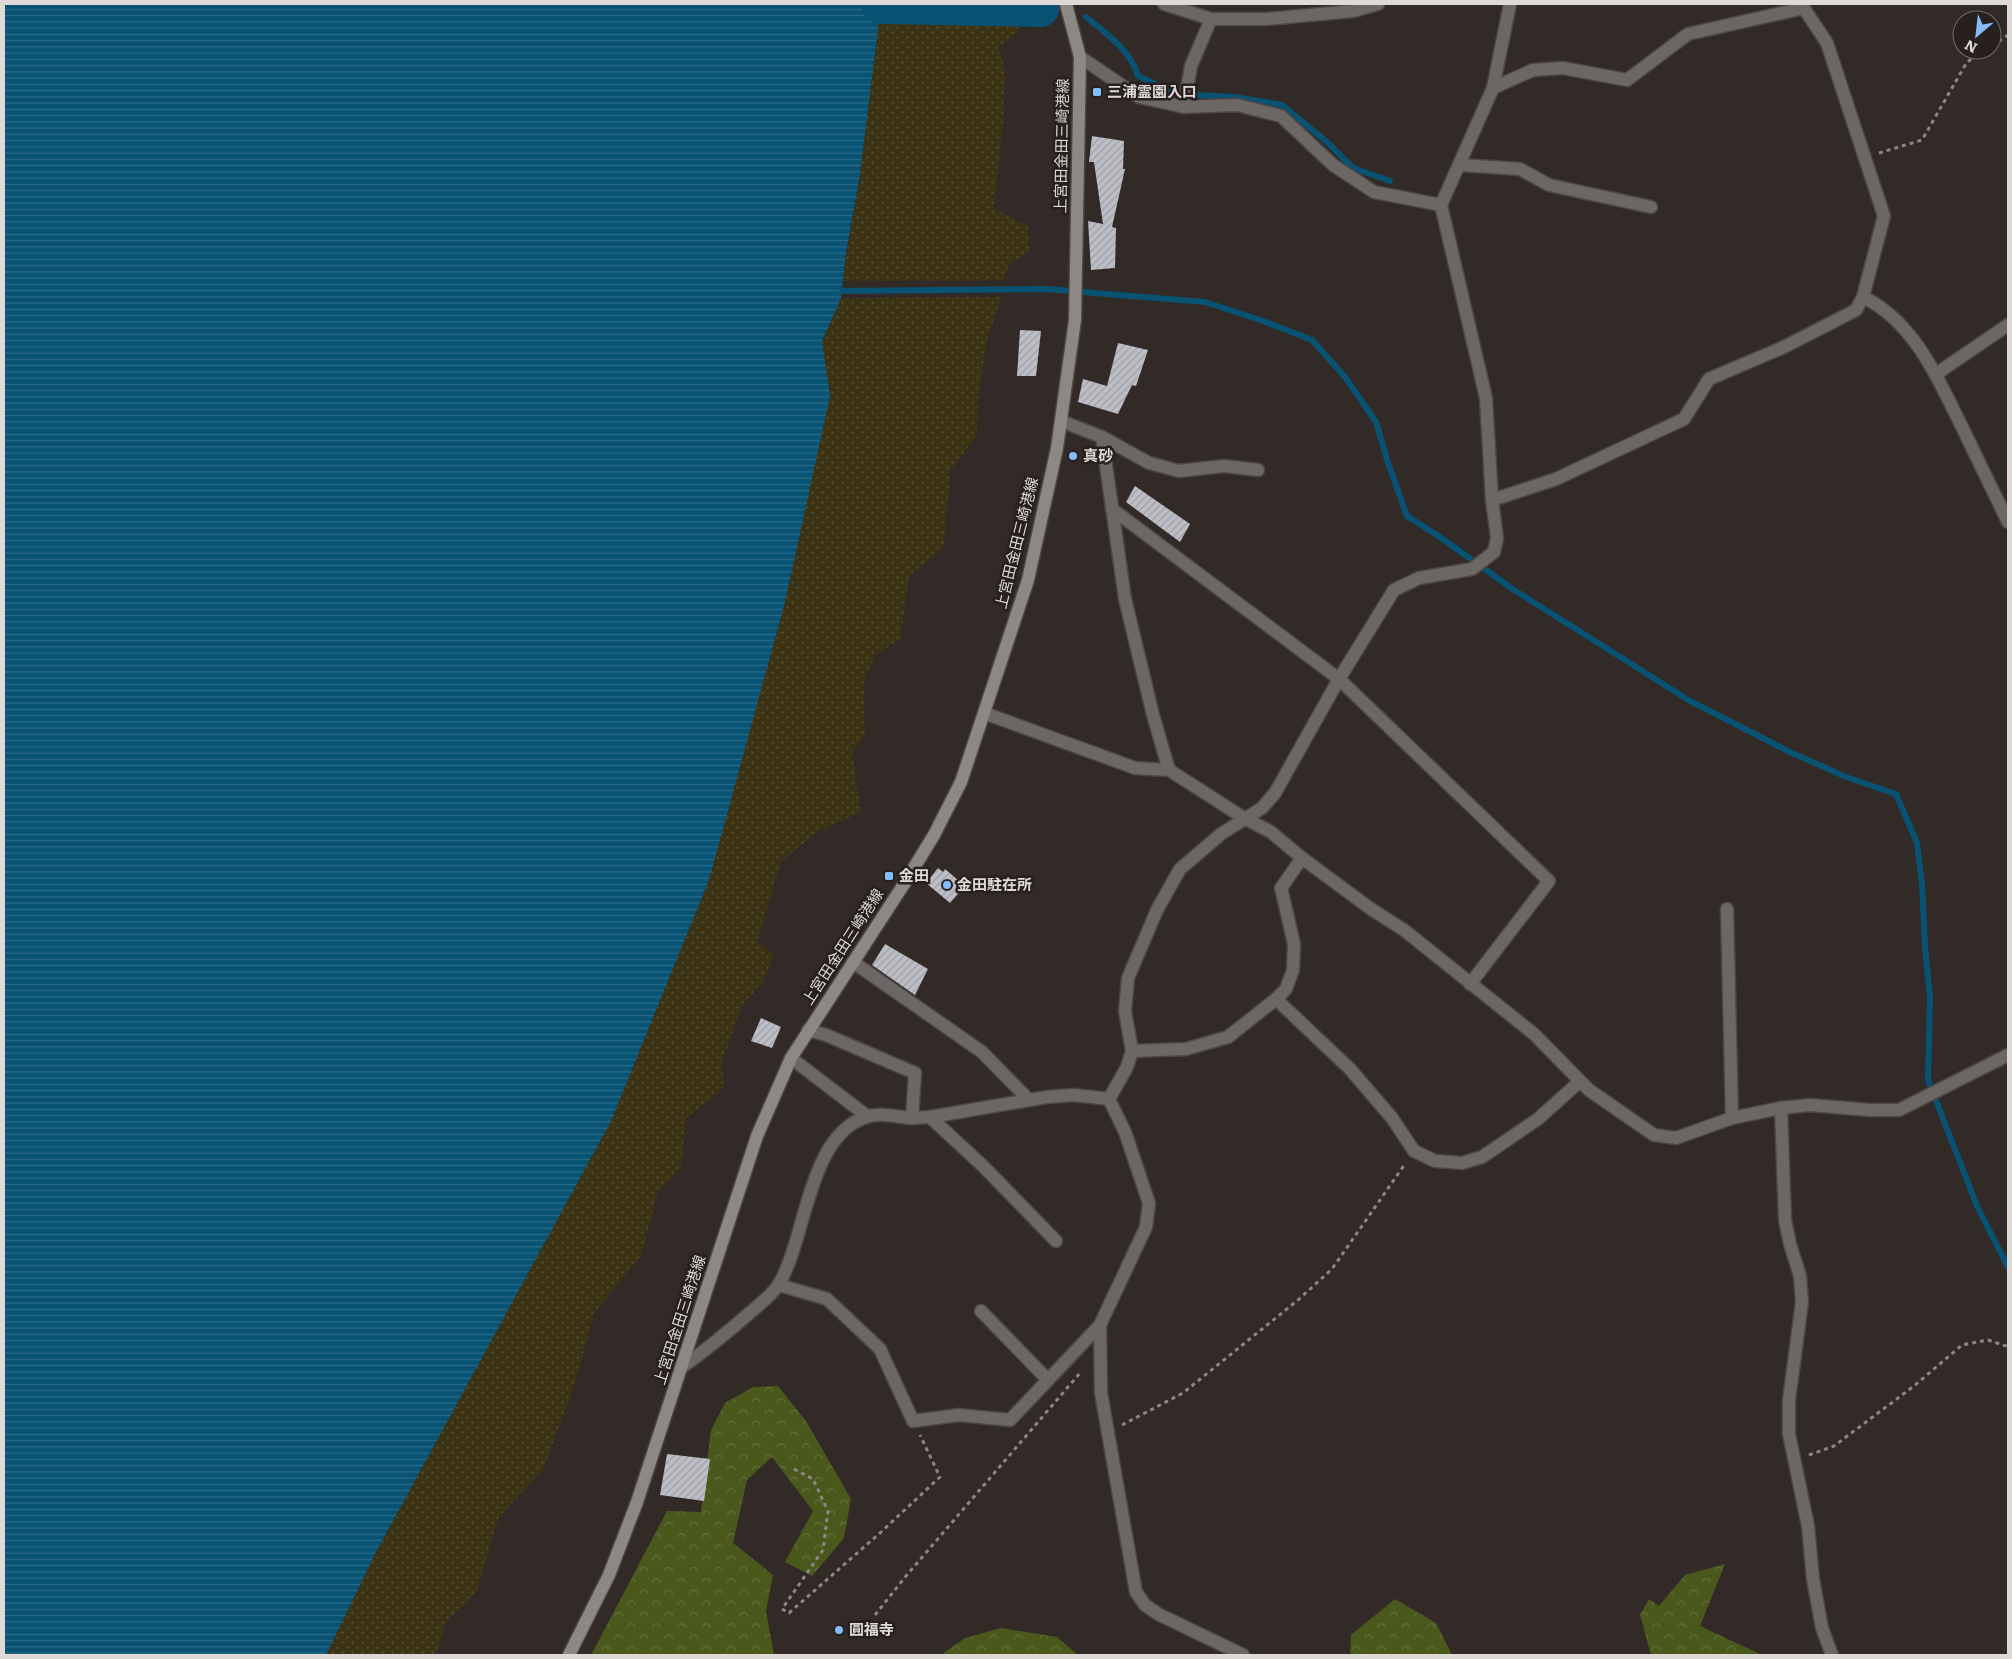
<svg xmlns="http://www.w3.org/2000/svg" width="2012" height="1659" font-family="Literata,'Noto Sans JP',serif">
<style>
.forest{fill:url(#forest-crowns)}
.sand{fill:url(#sand-dots)}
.water{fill:url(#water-rules)}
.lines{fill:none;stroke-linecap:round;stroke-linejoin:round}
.stream{stroke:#085374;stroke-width:6}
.river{stroke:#085374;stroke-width:36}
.building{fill:url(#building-hatch)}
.service-casing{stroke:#4d4643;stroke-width:15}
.minor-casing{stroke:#4d4643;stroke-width:15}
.secondary-casing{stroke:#4d4643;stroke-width:15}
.path{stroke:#8c8684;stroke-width:3;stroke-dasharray:4 4;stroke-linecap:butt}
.service{stroke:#6a6765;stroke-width:12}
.minor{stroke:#6a6765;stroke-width:12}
.secondary{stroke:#8d8884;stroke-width:12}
.poi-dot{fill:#84bcfb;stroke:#27201e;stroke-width:2}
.labels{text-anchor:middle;stroke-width:5;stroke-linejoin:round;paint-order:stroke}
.poi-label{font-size:15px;font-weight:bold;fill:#dfdad8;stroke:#27201e;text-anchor:start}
.street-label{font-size:15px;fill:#dfdad8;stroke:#27201e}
</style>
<defs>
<pattern id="forest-crowns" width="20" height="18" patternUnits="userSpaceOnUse" patternTransform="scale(1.25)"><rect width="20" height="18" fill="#4a581c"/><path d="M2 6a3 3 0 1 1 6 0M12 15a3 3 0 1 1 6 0" fill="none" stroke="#646f3c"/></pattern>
<pattern id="sand-dots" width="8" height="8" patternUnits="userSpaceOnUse" patternTransform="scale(1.25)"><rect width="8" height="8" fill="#3b3313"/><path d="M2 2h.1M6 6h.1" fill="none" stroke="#575035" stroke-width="1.8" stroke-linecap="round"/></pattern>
<pattern id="water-rules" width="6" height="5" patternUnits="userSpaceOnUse" patternTransform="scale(1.25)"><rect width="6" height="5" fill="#085374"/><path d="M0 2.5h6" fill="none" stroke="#2c6b87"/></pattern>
<pattern id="building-hatch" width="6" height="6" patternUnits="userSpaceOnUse" patternTransform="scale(1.25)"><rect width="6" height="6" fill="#bebec6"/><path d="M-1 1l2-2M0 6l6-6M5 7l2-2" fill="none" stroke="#9f9fa5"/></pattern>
</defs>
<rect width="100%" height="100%" fill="#312a27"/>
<!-- forest -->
<g class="forest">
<polygon points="778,1386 806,1421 851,1499 844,1538 812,1576 785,1562 813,1511 772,1457 747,1480 733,1543 773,1575 766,1611 774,1655 591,1655 667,1511 701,1512 711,1430 725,1403 753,1387"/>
<polygon points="1725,1564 1700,1626 1762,1655 1651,1655 1640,1615 1649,1599 1659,1606 1685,1575"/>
<polygon points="1395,1599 1436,1623 1452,1655 1350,1655 1351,1635"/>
<polygon points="1001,1628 1057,1637 1078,1655 941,1655 965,1638"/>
</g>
<!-- sand -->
<g class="sand">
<polygon points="880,10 1021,13 1018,32 998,47 1005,70 1003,121 994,208 1028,226 1029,252 1009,264 1004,280 842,281 860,174"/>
<polygon points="1002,297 988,336 978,398 977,435 950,471 944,548 909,576 900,639 876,655 864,682 865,734 852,753 861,812 817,832 781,862 757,941 774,955 763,982 742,1005 722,1063 724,1088 686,1118 681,1168 658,1191 641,1256 594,1313 576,1380 543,1470 499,1517 476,1593 446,1622 436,1655 326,1655 376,1552 611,1121 709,880 830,396 822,341 841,298"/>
</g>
<!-- water -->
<polygon class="water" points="4,4 881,4 860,174 846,253 841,298 822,341 830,396 785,602 709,880 611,1121 376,1552 326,1655 4,1655"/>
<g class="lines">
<!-- stream -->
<g class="stream">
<path d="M1086 17C1106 33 1131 51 1138 76L1176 93"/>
<polyline points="1196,95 1235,97 1282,105 1327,142 1353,168 1390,181"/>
<polyline points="842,291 1046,289 1205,302 1263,321 1312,340 1345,377 1376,422 1388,463 1407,516 1440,537 1514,590 1690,701 1790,752 1846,777 1896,794 1917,843 1922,884 1925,946 1930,998 1928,1080 1977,1206 2008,1267"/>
</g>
<!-- river -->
<polyline class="river" points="880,6 1041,9"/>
</g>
<!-- building -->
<g class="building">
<polygon points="1092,136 1124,141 1123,169 1125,169 1112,227 1116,228 1115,268 1091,270 1088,221 1103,224 1094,162 1089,162"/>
<polygon points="1020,330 1041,331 1036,376 1017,376"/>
<polygon points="1118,343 1148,350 1136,386 1132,385 1118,414 1078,402 1083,379 1107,386"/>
<polygon points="1135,486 1190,524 1180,542 1126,502"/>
<polygon points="938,868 943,872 945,869 965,886 950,903 926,883"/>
<polygon points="885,944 928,969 915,995 872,965"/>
<polygon points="761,1018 781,1027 772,1048 751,1041"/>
<polygon points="667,1454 710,1459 704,1501 660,1495"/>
</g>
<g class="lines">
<defs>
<g id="service">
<polyline points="1102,437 1125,599 1153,715 1169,770"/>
<polyline points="1112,509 1339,679 1549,881 1470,984"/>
<polyline points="1727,909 1732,1118"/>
<polyline points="853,962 982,1052 1029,1100"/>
<polyline points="1276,999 1350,1069 1392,1118 1414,1151 1435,1161 1462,1163 1482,1157 1538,1119 1579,1082"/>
<polyline points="808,1030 826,1035 915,1073 912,1118"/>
<polyline points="1132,1051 1186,1049 1228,1037 1276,999 1286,989 1293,970 1294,944 1281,888 1302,858"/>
<polyline points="791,1058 867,1116"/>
<polyline points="930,1117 984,1167 1056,1241"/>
<polyline points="779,1285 827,1299 880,1349 913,1421 959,1415 1010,1420 1048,1380 981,1311"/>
<polyline points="1048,1380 1100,1325"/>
</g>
<g id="minor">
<polyline points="1164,4 1211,19 1267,19 1353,11 1378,4"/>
<polyline points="1080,57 1139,97 1184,107 1237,105 1281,116 1333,165 1374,192 1441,205"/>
<polyline points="1493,88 1533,70 1563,68 1627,80 1688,34 1804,8"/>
<polyline points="1184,107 1191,66 1211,19"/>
<polyline points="1460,165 1520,169 1549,185 1651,207"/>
<path d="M1863 297C1915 322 1939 381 1963 429 1978 460 1993 491 2008 522"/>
<polyline points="1936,374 2008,325"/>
<polyline points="1061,421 1102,437 1149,463 1179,471 1224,466 1258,470"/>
<polyline points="1492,500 1556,479 1684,419 1709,379 1784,347 1856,310 1863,297 1884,216 1827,43 1801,4"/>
<polyline points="984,713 1135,768 1169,770 1244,818 1271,832 1302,858 1371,909 1404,930 1534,1034 1589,1090 1654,1135 1676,1138 1732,1118 1781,1108 1810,1105 1870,1110 1899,1110 2008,1055"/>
<polyline points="1109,1099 1127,1067 1132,1051 1125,1011 1128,978 1157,910 1180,869 1221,834 1262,808 1275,793 1339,679 1394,590 1419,578 1472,569 1494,552 1497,538 1492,500 1486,398 1441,205 1493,88 1510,4"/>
<polyline points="1109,1099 1125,1132 1149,1203 1146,1227 1100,1325 1101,1393 1136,1592 1145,1605 1158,1614 1243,1655"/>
<polyline points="1781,1108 1785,1220 1790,1244 1800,1276 1802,1302 1789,1400 1789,1434 1808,1526 1813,1579 1822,1628 1832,1655"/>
<path d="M681 1368C706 1350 729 1331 752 1311 761 1303 773 1294 779 1284 807 1236 808 1136 866 1117 881 1112 896 1117 911 1118 917 1118 924 1117 930 1117L1047 1097 1074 1095 1109 1099"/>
</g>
<polyline id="secondary" points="569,1655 609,1575 637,1502 757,1136 791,1058 904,884 934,835 961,782 1028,580 1057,448 1075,320 1080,57 1066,4"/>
</defs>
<!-- service casing -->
<use href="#service" class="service-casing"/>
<!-- minor casing -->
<use href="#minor" class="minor-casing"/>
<!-- secondary casing -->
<use href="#secondary" class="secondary-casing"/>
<!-- path -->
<g class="path">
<polyline points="1992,46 2008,35"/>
<polyline points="1879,153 1922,140 1967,62 1985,50"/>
<polyline points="1122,1425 1183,1393 1298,1300 1332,1269 1405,1164"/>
<polyline points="1809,1455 1834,1446 1914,1386 1962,1345 1988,1340 2006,1346 2008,1350"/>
<polyline points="794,1469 813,1479 828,1511 823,1550 782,1609 789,1613 880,1533 940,1477 920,1435"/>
<polyline points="875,1615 906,1576 1080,1373"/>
</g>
<!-- service -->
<use href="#service" class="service"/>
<!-- minor -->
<use href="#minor" class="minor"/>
<!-- secondary -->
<use href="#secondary" class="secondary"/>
</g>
<!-- markers -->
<g class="poi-dot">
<rect x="1092" y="87" width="10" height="10" rx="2.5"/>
<circle cx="1073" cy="456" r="5"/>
<rect x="884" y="871" width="10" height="10" rx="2.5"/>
<circle cx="947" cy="885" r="5"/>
<circle cx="839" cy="1630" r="5"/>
</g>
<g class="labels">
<!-- poi labels -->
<g class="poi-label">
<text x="1107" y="97">三浦霊園入口</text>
<text x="1083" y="461">真砂</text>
<text x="899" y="881">金田</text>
<text x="957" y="890">金田駐在所</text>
<text x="849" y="1635">圓福寺</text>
</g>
<!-- street labels -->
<g class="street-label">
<text transform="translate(1062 146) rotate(-89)" y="5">上宮田金田三崎港線</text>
<text transform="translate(1017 543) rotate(-76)" y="5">上宮田金田三崎港線</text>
<text transform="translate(843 947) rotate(-57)" y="5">上宮田金田三崎港線</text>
<text transform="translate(680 1320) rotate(-72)" y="5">上宮田金田三崎港線</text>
</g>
</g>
<!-- border -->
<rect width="2012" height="1659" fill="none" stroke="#dfdad8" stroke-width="10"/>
<!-- north arrow -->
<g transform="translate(1977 35) rotate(208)"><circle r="24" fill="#27201e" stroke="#716a68"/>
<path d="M0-4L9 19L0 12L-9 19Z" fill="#84bcfb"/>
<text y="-8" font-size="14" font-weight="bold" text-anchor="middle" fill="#dfdad8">N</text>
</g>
</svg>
